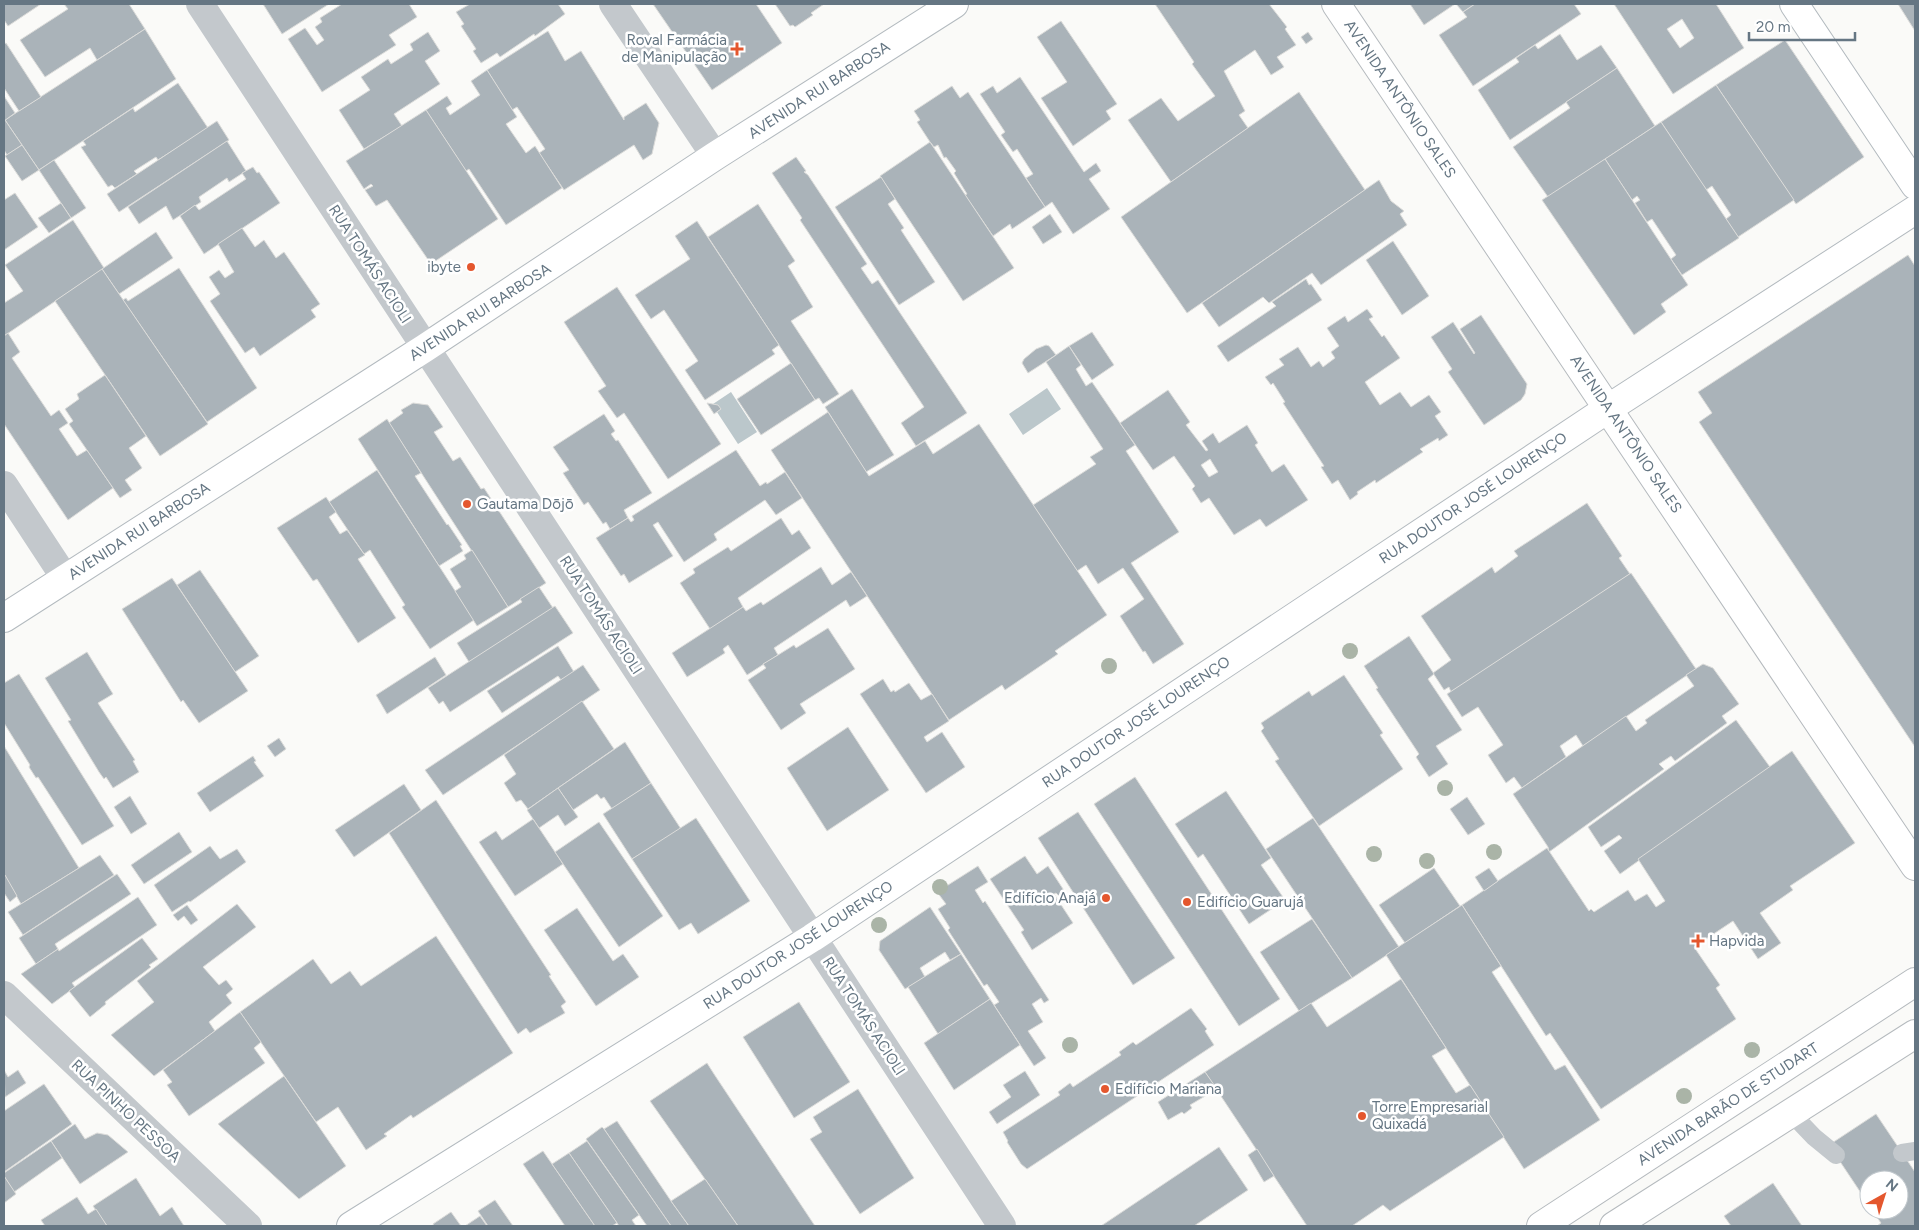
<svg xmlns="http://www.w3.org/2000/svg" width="1919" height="1230" font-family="Figtree,sans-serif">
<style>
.water{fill:#bbc7cb}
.building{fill:#aab3b9;stroke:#dcdcda;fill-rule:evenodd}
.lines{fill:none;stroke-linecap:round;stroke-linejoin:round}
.secondary-casing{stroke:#b3babf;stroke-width:30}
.primary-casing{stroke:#b5babe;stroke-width:30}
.lane{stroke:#c3c8cc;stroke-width:18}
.street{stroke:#c3c8cc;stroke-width:28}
.secondary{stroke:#fff;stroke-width:28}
.primary{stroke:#fff;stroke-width:28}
.tree{fill:#aab4a7}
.poi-dot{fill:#e4572e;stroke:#fff;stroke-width:2}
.labels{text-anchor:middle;stroke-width:5;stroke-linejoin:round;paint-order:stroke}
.poi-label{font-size:15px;fill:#657683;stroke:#fff;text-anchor:start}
.street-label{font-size:15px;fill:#657683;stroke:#fff}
</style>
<rect width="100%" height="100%" fill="#fafaf8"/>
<!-- water -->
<g class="water">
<polygon points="1047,388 1061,409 1023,435 1009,414"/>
<polygon points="731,392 757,432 738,444 717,412 721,409 713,404"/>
</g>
<!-- building -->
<g class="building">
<polygon points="4,4 41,4 8,26 4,20"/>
<polygon points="64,4 129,4 145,29 97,60 90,48 45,77 20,40 68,9"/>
<polygon points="263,4 329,4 282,34"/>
<polygon points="342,4 409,4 417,17 389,35 396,45 322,92 288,39 305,28 317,45 324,40 315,27 322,22 320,18"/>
<polygon points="470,4 558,4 565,14 535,36 534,34 500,57 497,53 481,63 473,51 476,49 461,26 464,24 456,12"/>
<polygon points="653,4 756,4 782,43 712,90"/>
<polygon points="775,4 824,4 811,13 813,15 795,27 793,25 790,26"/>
<polygon points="1155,4 1269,4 1287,27 1285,29 1296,45 1277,57 1284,67 1271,75 1255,50 1224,71 1245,111 1239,115 1248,128 1171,182 1128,120 1161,98 1178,121 1215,96 1192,64 1194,62"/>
<polygon points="1410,4 1455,4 1424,25"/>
<polygon points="1456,4 1475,4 1463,12"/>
<polygon points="1475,4 1574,4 1581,14 1473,86 1439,35 1467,17 1463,12"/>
<path d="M1614 4H1716L1744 48 1673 94ZM1682 19 1694 38 1680 48 1667 29Z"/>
<polygon points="1898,4 1915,4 1915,31"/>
<polygon points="1061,21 1117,104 1106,111 1111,119 1073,146 1041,98 1067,82 1037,37"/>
<polygon points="145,29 176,79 39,170 5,120"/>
<polygon points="548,31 565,61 581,51 624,120 624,117 646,103 659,123 652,154 643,160 634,145 564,190 539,153 545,149 517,107 512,110 487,70"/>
<polygon points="428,32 440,51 425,61 440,84 394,114 402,126 364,149 339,110 370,90 361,77 388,59 391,64 413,50 410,44"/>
<polygon points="1308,32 1313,39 1306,44 1301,37"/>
<polygon points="1560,34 1577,60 1601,45 1617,68 1510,140 1478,90 1519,62 1516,58 1535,45 1538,49"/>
<polygon points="1785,40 1864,157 1796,204 1716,85"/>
<polygon points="6,43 41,97 19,111 4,88 4,44"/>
<polygon points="1617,68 1655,126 1548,197 1513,147 1570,108 1566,102"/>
<polygon points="487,70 517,117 506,124 526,153 535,146 562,188 506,225 469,169 466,171 426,110 447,96 452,104 446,108 450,115 480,95 471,81"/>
<polygon points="1020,77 1084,172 1096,163 1101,171 1089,179 1110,209 1073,234 1052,202 1045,207 1026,178 1033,174 1017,149 1013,152 1001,135 1005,132 980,94 993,86 997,93"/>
<polygon points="178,83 208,128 158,160 156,157 134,171 137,174 115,188 112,185 108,187 81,147 86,145 83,141 133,108 135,112"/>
<polygon points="1716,85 1794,200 1738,237 1726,219 1731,215 1712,186 1706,190 1661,122"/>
<polygon points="952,86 960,98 968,92 1045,207 1012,229 1010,224 993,236 965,195 967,194 954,173 956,171 946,157 944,158 938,145 934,147 930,142 917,122 920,120 914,111"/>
<polygon points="1299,92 1365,190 1187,313 1121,217"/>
<polygon points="4,96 15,113 4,121"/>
<polygon points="426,110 498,219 431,264 387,200 376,206 365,190 373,186 371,184 364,189 346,161"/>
<polygon points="5,120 22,145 7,155 4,150 4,121"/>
<polygon points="217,121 229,140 119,212 107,194"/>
<polygon points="1661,122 1739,238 1682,275 1671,259 1676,255 1652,219 1647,222 1635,203 1640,200 1637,196 1632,200 1605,159"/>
<polygon points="227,141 246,171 229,182 227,178 199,197 201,202 173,220 166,206 139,224 128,207"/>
<polygon points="930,142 1014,268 963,301 880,176"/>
<polygon points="22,145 39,170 22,181 5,156"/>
<polygon points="796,157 806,171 804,172 808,175 867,264 861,268 872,284 878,280 967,413 916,446 901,423 924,407 800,220 802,218 772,173"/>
<polygon points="1605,159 1688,285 1661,304 1666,312 1634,335 1542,200"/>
<polygon points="54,160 86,208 71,218 39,170"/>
<polygon points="253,167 257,173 259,172 280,203 204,254 180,216 195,205 199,210 246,179 242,173"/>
<polygon points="881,177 895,199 888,204 904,228 901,230 935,282 899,305 835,207"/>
<polygon points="1379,180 1391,201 1404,211 1400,214 1407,225 1321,285 1312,273 1269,303 1263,297 1219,327 1202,303"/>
<polygon points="15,193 38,227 4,250 4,200"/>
<polygon points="61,203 71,218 49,233 38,218"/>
<polygon points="758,204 795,261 788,266 813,307 791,321 839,394 823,404 819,398 815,400 708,237"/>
<polygon points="1050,214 1062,232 1043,244 1032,227"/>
<polygon points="73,220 104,268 4,336 4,303 23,291 5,265"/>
<polygon points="697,221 779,345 772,350 775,354 705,400 685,370 698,361 664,310 651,319 635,295 690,259 675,236"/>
<polygon points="242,228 255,247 264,240 276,258 284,252 320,304 311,310 316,317 260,356 254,347 245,353 210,301 220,294 209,277 219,270 225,278 234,272 218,244"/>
<polygon points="156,232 173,258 119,294 102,269"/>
<polygon points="1393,241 1429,296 1402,315 1366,260"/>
<polygon points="1908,255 1915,266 1915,747 1699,422 1712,413 1698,392"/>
<polygon points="179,268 257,388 207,422 123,300 126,298 128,301"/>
<polygon points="102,269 208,424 160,456 55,301"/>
<polygon points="1306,279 1309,285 1311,284 1322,300 1228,362 1217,346 1276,306 1272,302"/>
<polygon points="617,287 721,444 668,479 624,413 617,418 598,391 606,386 564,322"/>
<polygon points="1367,309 1373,317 1369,319 1382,337 1384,335 1400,358 1365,382 1380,405 1400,392 1411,407 1429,395 1441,412 1435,416 1448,435 1439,441 1438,438 1420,449 1423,452 1376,483 1375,480 1357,492 1358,494 1350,500 1338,480 1332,484 1321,467 1324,466 1283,403 1285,402 1273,383 1271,385 1265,377 1284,365 1279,359 1298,347 1311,367 1319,361 1323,367 1335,358 1331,352 1339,346 1327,328 1345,316 1348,322"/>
<polygon points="1481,315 1527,384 1525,394 1521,400 1484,425 1448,372 1452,369 1431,337 1453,322 1474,354 1475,353 1460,329"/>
<polygon points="1092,332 1114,365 1092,380 1069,346"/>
<polygon points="8,333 20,352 12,358 51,416 59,410 68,423 59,429 77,456 87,450 113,488 68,520 4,424 4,336"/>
<polygon points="1046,345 1049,346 1056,355 1028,373 1022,363 1024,359 1036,349"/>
<polygon points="1069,346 1081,365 1076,369 1086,386 1092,382 1135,445 1126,451 1179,532 1131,563 1184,644 1153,664 1145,651 1143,652 1120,616 1144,599 1123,568 1098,584 1086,565 1077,571 1033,505 1096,464 1090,457 1103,449 1046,362"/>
<polygon points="791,363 815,400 761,435 737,399"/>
<polygon points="105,375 146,436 129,448 142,468 125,480 132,490 120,498 69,424 73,421 65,409 79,399 77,394"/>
<polygon points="852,389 894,455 866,472 825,407"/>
<path d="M1168 390 1190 422 1186 425 1206 451 1208 450 1202 441 1213 433 1219 443 1247 425 1258 443 1255 445 1272 472 1284 464 1308 500 1266 527 1260 519 1234 535 1209 498 1201 503 1192 489 1195 486 1174 456 1153 470 1120 423ZM1210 459 1218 472 1209 477 1201 465Z"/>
<polygon points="413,403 428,405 443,427 434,432 453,461 460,457 481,489 484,488 546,583 508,607 389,423 403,413 401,410"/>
<polygon points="707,403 718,405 721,409 714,414"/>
<polygon points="828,412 869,476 925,441 933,454 979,424 1107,615 1055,651 1058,654 1005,690 1002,685 949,720 771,450"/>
<polygon points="604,414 615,431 611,434 616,441 618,440 652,493 624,510 628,518 610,529 606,522 603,524 588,502 584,505 563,473 569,470 553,447"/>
<polygon points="387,419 421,473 415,476 447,525 448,524 462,545 460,546 463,551 439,566 358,439"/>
<polygon points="736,450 760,486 766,482 767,484 785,472 802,498 776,515 765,500 714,534 717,540 684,562 658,522 653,525 673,556 629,583 624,574 621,576 596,538 628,518 631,522 634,520 632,516"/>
<polygon points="377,470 474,620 430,649 402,607 405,605 370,550 364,554 329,502"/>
<polygon points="326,497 336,512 329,517 340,534 347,530 364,554 365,555 358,559 396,618 358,643 317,579 313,581 277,528"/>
<polygon points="1587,503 1622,556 1619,558 1630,574 1451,692 1449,687 1444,690 1433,673 1451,660 1421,616 1492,567 1495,573 1518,556 1514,551"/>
<polygon points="781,518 792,535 799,530 811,548 738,598 743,607 710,629 680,583 695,573 693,569 728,547 731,551"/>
<polygon points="472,550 508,607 477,626 455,591 461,587 450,569 466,559 464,555"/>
<polygon points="821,567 832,585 851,572 867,596 850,607 846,600 774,648 778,655 747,675 728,645 723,649 725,653 687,677 672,653 743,607 746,611 761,602 763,605"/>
<polygon points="200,570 259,656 235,672 177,585"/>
<polygon points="1631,573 1696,669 1583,746 1576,735 1560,746 1566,757 1522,788 1514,777 1506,783 1488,755 1503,745 1478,707 1462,717 1447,694"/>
<polygon points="172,578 248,691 199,723 183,700 181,702 122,609"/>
<polygon points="539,587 553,608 469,662 457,643 522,602 520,599"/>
<polygon points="555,606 573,633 450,712 443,701 439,704 428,688"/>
<polygon points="828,628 855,669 800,704 806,713 781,730 748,680 766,668 763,664 778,655 794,645 796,648"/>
<polygon points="1409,636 1434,674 1428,679 1462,730 1436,746 1448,764 1429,777 1416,757 1419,754 1376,689 1378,688 1364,666"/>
<polygon points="558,646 574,672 561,680 558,676 502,713 487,691"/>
<polygon points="87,652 113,694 98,703 135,760 133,761 139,772 113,788 106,777 104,779 99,772 68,721 71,720 45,678"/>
<polygon points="435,657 446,675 387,714 376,695"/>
<polygon points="1703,664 1713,668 1739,704 1722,716 1727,723 1675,761 1671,756 1659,764 1664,769 1549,852 1548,847 1513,794 1626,716 1636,731 1647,723 1645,720 1694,686 1686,675"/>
<polygon points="583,665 600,690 443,795 425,770"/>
<polygon points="19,674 114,826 82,845 38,777 36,778 29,767 30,765 4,723 4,683"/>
<polygon points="1344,675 1383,733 1380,735 1403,769 1319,826 1275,761 1279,759 1261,731 1264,728 1261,723 1309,691 1312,696"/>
<polygon points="883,679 891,692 894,690 895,692 909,683 921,700 932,694 949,721 924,737 927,742 942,732 965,767 926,793 860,694"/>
<polygon points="582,701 614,749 528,809 521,800 516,802 504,783 516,774 504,755"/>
<polygon points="1736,720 1770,767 1620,874 1604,851 1622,838 1619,835 1601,847 1588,827"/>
<polygon points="848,727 889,790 827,831 787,768"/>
<polygon points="279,738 286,749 275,757 267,746"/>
<polygon points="625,742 651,783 612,809 604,797 601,799 597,794 573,810 558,788"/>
<polygon points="4,746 79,868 21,904 4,874"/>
<polygon points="1792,751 1855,843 1790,886 1793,890 1760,913 1781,943 1758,959 1733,921 1694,947 1720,985 1716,988 1736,1019 1601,1109 1550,1033 1546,1036 1462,905 1547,848 1589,911 1591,909 1594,912 1628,890 1635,901 1647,894 1656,907 1665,901 1638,859"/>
<polygon points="253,756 256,761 254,762 264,776 210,812 197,793"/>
<polygon points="1135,777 1280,999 1239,1026 1094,804"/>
<polygon points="651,783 681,829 632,859 603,814"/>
<polygon points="404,784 421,810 354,857 335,830"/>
<polygon points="558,788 578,817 565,826 558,815 539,828 527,810"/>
<polygon points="1226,791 1271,858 1261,865 1285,900 1249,924 1203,854 1198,858 1175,824"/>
<polygon points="130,796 147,824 131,834 114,807"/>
<polygon points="1467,797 1485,824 1468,835 1450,809"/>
<polygon points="436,800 551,975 549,976 566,1002 561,1006 565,1013 530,1033 526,1028 518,1034 389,833"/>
<polygon points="1078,812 1175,958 1133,985 1038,838"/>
<polygon points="696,818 750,901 698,934 691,923 679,930 632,859"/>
<polygon points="1313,818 1399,947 1352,978 1266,849"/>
<polygon points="533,819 563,864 515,896 479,842 496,831 502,840"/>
<polygon points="599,822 663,916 619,947 555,852"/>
<polygon points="179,832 192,852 144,884 131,865"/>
<polygon points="210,846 220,859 237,849 246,862 190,902 189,901 172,912 154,885"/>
<polygon points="100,855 114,875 23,935 8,912"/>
<polygon points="1025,856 1037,874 1048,866 1065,892 1059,896 1056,893 1054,894 1073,923 1032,950 1021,932 1024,930 990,879"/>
<polygon points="978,866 988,882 975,890 983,903 985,901 1049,1000 1044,1003 1041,998 1032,1004 1043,1022 1028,1031 1046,1058 1034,1066 994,1005 999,1002 987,984 984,986 948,930 950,928 938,909 946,904 937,892"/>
<polygon points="1434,868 1460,906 1405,943 1379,905"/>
<polygon points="1489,868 1498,881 1484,891 1475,877"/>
<polygon points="117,874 131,894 55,944 58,949 36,964 19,938"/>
<polygon points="5,875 17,896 10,902 4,893 4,877"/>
<polygon points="138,897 157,925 72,983 75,987 52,1004 21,974 58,949 59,951"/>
<polygon points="237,904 256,927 203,967 219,985 226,980 233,989 226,995 232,1003 209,1022 215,1031 154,1076 111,1035 154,1002 137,981"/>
<polygon points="187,905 198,920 191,925 184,916 178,921 173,915"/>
<polygon points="1462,905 1501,966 1492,972 1555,1070 1565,1065 1600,1120 1524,1169 1386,955"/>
<polygon points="930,907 961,954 950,960 945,952 920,968 925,977 905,989 879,950 880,941"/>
<polygon points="577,908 613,961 623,954 639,977 596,1006 544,930"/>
<polygon points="1312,919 1352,978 1299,1011 1260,952"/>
<polygon points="436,936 513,1053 413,1118 411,1115 384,1134 387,1136 366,1150 338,1107 316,1122 240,1012 313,959 331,984 350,971 361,986"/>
<polygon points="142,938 158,959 149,965 151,967 105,1002 106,1004 90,1017 69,991"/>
<polygon points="961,954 990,999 938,1034 908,987"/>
<polygon points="1401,979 1446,1048 1432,1056 1456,1093 1470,1085 1504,1137 1390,1211 1383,1205 1352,1226 1307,1226 1205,1072 1311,1003 1327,1027"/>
<polygon points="990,999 1020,1045 954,1090 924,1043"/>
<polygon points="799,1002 850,1082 794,1118 743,1037"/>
<polygon points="1191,1008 1207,1029 1205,1031 1214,1045 1027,1169 1021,1164 1007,1142 1008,1141 1003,1132 1060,1095 1058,1092 1070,1083 1073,1087 1121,1055 1119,1052 1133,1042 1136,1045"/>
<polygon points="240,1012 261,1042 254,1048 265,1063 189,1116 167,1085 172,1082 163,1070"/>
<polygon points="707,1063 714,1074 815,1226 738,1226 650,1101"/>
<polygon points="4,1070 8,1077 18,1070 26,1083 5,1097"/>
<polygon points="1025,1071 1040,1095 997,1124 989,1112 1011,1097 1003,1085"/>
<polygon points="1205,1072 1217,1089 1190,1105 1192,1108 1184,1114 1182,1112 1168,1120 1158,1102"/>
<polygon points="284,1076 346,1166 299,1199 218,1124"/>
<polygon points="44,1084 72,1124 4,1172 4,1111"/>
<polygon points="858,1089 914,1178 860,1214 810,1139 822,1132 813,1117"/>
<polygon points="1876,1114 1915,1172 1915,1226 1877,1226 1881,1223 1872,1210 1899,1210 1899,1180 1869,1180 1869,1205 1829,1145"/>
<polygon points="617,1121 671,1201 689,1226 671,1226 604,1129"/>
<polygon points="75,1124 85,1139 97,1133 108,1135 128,1152 80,1184 51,1141"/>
<polygon points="602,1127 604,1129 671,1226 647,1226 586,1139"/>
<polygon points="51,1141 62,1158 14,1192 4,1176 4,1173"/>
<polygon points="587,1141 639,1215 632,1220 636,1226 619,1226 569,1153"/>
<polygon points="1219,1147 1248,1190 1194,1226 1101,1226"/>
<polygon points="1257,1149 1274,1176 1264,1182 1248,1155"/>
<polygon points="543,1151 552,1164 595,1226 565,1226 523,1164"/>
<polygon points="569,1153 617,1223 612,1226 595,1226 552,1164"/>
<polygon points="4,1176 16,1194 4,1203"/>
<polygon points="136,1178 160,1216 172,1207 184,1226 107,1226 93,1206"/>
<polygon points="705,1179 738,1226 689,1226 671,1201"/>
<polygon points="1773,1183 1802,1226 1731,1226 1724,1216"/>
<polygon points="77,1197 88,1214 96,1209 107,1226 45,1226 41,1220"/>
<polygon points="495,1200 513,1226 488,1226 478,1211"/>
<polygon points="451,1212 461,1226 434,1226 433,1224"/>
<polygon points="480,1216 487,1226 465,1226"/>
</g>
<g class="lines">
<defs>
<g id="secondary">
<polyline points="1794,4 1915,185"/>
<polyline points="4,618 425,348 715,156 954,4"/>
<polyline points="351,1226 812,938 1609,408 1915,210"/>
</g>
<g id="primary">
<polyline points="1336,4 1915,866"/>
<polyline points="1541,1226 1915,982"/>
<polyline points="1614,1226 1915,1034"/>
</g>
</defs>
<!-- secondary casing -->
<use href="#secondary" class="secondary-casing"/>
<!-- primary casing -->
<use href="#primary" class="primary-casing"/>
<!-- lane -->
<g class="lane">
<polyline points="1791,1113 1814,1137 1836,1155"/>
<polyline points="1902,1153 1915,1151"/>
</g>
<!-- street -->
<g class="street">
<polyline points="200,4 1002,1226"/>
<polyline points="613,4 715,156"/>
<polyline points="4,485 65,578"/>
<polyline points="4,995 248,1226"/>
</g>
<!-- secondary -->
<use href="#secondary" class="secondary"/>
<!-- primary -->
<use href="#primary" class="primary"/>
</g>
<!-- trees -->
<g class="tree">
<circle cx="1350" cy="651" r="8"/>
<circle cx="1109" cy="666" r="8"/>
<circle cx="1445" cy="788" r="8"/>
<circle cx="1494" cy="852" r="8"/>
<circle cx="1374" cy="854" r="8"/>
<circle cx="1427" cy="861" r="8"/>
<circle cx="940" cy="887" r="8"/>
<circle cx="879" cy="925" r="8"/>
<circle cx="1070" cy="1045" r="8"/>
<circle cx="1752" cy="1050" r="8"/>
<circle cx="1684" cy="1096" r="8"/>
</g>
<!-- markers -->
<g class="poi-dot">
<path d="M734.5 41.5h5v5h5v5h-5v5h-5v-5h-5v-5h5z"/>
<circle cx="471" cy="267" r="5"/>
<circle cx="467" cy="504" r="5"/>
<circle cx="1106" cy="898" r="5"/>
<circle cx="1187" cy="902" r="5"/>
<path d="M1695.5 933.5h5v5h5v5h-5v5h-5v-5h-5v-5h5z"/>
<circle cx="1105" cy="1089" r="5"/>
<circle cx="1362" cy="1116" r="5"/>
</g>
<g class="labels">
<!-- poi labels -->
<g class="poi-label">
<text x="727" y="45" text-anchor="end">Roval Farmácia<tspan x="727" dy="17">de Manipulação</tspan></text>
<text x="461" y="272" text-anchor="end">ibyte</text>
<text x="477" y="509">Gautama Dōjō</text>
<text x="1096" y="903" text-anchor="end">Edifício Anajá</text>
<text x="1197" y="907">Edifício Guarujá</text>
<text x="1709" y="946">Hapvida</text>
<text x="1115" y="1094">Edifício Mariana</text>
<text x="1372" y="1112">Torre Empresarial<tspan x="1372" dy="17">Quixadá</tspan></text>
</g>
<!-- street labels -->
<g class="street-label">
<text transform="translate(819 90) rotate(-33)" y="5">AVENIDA RUI BARBOSA</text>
<text transform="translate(1400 99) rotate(56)" y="5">AVENIDA ANTÔNIO SALES</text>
<text transform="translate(370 264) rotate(57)" y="5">RUA TOMÁS ACIOLI</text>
<text transform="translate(480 312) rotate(-33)" y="5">AVENIDA RUI BARBOSA</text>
<text transform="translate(1626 434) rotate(56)" y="5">AVENIDA ANTÔNIO SALES</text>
<text transform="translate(1473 498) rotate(-34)" y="5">RUA DOUTOR JOSÉ LOURENÇO</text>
<text transform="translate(139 531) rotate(-33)" y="5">AVENIDA RUI BARBOSA</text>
<text transform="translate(601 615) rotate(57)" y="5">RUA TOMÁS ACIOLI</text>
<text transform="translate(1136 722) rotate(-34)" y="5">RUA DOUTOR JOSÉ LOURENÇO</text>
<text transform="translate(798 945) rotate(-33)" y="5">RUA DOUTOR JOSÉ LOURENÇO</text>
<text transform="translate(864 1016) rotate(57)" y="5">RUA TOMÁS ACIOLI</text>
<text transform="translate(1728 1104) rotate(-33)" y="5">AVENIDA BARÃO DE STUDART</text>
<text transform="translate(126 1111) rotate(43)" y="5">RUA PINHO PESSOA</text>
</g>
</g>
<!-- border -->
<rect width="1919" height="1230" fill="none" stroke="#657683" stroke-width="10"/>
<!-- north arrow -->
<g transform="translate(1884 1195) rotate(39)"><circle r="24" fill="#ffffff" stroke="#c1c8cd"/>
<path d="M0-4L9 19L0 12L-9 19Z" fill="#e4572e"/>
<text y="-8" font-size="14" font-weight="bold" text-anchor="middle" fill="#657683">N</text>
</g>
<!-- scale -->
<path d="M1749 32v8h106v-8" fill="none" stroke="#657683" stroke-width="2.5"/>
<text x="1756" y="32" font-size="15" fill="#657683" stroke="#ffffff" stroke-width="4" paint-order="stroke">20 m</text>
</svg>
